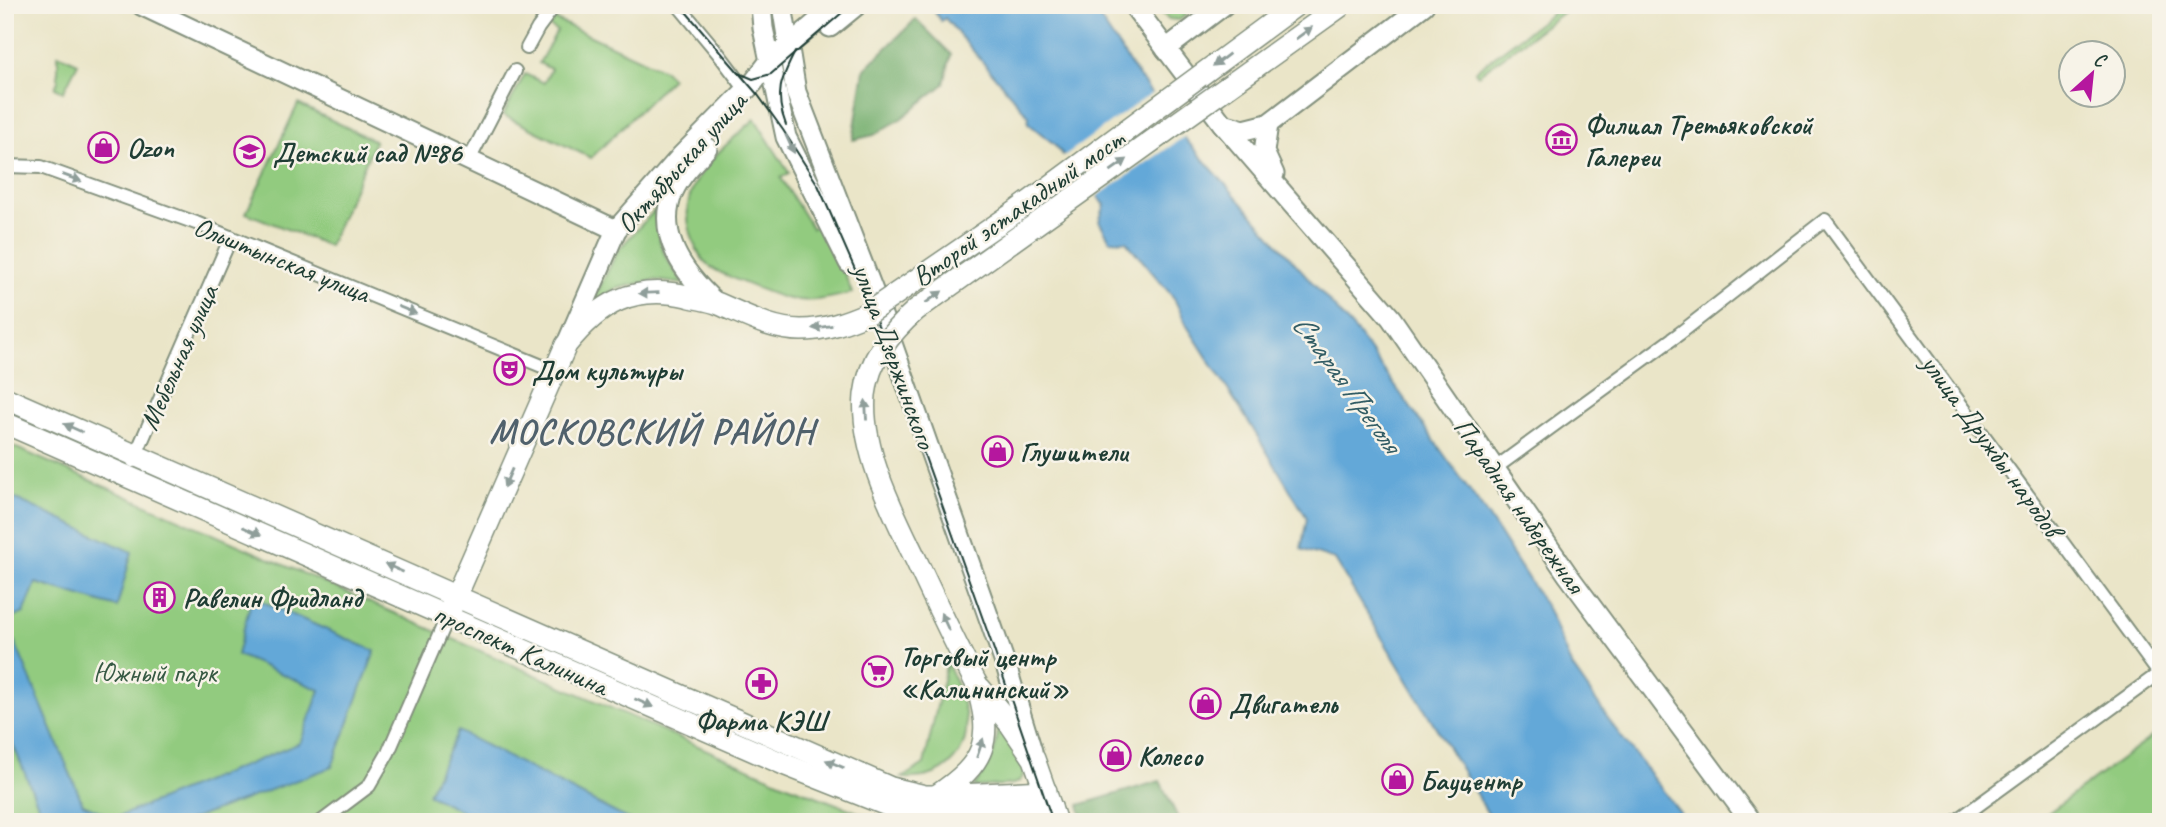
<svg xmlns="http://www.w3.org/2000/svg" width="2166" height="827" font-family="Caveat,sans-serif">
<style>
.green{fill:#92cb7f;stroke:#58845a;stroke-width:2}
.forest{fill:#75af6e;stroke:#4a7651;stroke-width:2}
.water{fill:#63a8d8;stroke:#417286;stroke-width:2}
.pier{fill:#eae5c8}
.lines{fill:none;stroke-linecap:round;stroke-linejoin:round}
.street-casing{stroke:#84917e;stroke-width:16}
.secondary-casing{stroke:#84917e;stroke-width:23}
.primary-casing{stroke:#84917e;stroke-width:24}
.street{stroke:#fff;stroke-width:12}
.secondary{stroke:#fff;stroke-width:19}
.primary{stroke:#fff;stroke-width:21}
.tram{stroke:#1f3d34;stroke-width:2}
.primary-bridge-casing{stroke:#84917e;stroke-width:24;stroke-linecap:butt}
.primary-bridge{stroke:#fff;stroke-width:21}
.oneway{fill:#8f9e9a}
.labels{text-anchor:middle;stroke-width:5;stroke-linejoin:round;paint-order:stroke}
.poi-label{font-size:28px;font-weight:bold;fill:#1f3d34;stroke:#f7f3e8;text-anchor:start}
.street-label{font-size:28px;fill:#1f3d34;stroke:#f7f3e8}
.park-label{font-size:28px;fill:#365943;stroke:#f7f3e8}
.water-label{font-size:30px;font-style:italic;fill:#335d65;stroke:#f7f3e8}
.district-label{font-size:35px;font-weight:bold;letter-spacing:2px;fill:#50616c;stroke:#f7f3e8}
</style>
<rect width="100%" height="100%" fill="#f7f3e8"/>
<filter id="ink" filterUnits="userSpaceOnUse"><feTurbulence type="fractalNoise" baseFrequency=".0143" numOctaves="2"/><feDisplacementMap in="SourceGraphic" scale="14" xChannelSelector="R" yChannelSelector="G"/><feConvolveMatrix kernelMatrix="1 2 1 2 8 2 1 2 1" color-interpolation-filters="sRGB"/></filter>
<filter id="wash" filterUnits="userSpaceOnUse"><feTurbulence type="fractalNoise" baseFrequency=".00686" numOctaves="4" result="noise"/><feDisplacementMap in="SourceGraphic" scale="28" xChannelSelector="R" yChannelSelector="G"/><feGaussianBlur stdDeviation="1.57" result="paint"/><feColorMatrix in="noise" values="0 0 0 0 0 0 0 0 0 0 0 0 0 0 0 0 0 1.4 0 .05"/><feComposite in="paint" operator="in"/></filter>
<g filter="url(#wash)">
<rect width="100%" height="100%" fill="#eae5c8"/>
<!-- green -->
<g class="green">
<polygon points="1153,5 1176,5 1187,15 1179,20 1169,19"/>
<polygon points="1563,5 1573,5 1478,75 1475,71"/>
<polygon points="554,19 664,70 672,78 591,158 503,115 525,74 544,83 551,69 539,63 557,31 549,26"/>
<polygon points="58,54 78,63 63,92 55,88 58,81"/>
<polygon points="298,104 375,141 329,246 246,213"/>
<path d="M755 119 789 173 781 178 812 228 820 225 838 257 852 293C831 298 811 303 789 299 775 296 719 274 709 266 693 252 683 217 690 196 700 163 730 142 755 119Z"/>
<path d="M655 210C657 244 664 257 684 284L654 280 615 289 592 303 618 250Z"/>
<polygon points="5,443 785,784 883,822 5,822"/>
<path d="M947 662C960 692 980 732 953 761 939 776 922 779 902 778L924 764Z"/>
<path d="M998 727C1006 737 1038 772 1016 783 1010 786 982 786 973 787 989 768 997 752 998 727Z"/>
<polygon points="2161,730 2161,822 2036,822"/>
</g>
<!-- forest -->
<g class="forest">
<polygon points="916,19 951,54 944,84 902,118 874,135 853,140 864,70"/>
<polygon points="1160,781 1180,822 1084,822 1079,805"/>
</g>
<!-- water -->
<g class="water">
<polygon points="930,5 1091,5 1132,67 1188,142 1358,334 1488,516 1548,610 1571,665 1614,727 1687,822 1493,822 1335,560 1301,549 1307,518 1250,424 1187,326 1174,298 1126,241 1110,240 1099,221 1105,205 1054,144 1028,123 1029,116 945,18 941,21"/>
<polygon points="5,494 132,552 117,607 36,583 24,613 6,621 83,804 115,818 300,743 320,690 237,655 252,597 375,651 332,767 185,822 45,822 5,725"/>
<polygon points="458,731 633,822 482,822 428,794"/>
</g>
<!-- pier -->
<polygon class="pier" points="1154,91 1187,135 1095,198 1061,158"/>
</g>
<g filter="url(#ink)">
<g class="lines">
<defs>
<g id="street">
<polyline points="678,5 718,53 746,90"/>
<polyline points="527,48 538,28 555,5"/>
<polyline points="469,160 515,71"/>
<polyline points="5,166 41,167 196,223 554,371"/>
<polyline points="133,461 231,237"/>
<polyline points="1494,469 1679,334 1825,220 2158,672"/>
<polyline points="321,822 369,786 388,753 447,617"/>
<polyline points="1955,822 2161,672"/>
</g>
<g id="secondary">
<polyline points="141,5 616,230"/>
<polyline points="761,5 763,28 786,137 849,263"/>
<polyline points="782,5 796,92 877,301 1007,669 1032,751"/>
<polyline points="1133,5 1222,123 1391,318 1568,575 1751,822"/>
<polyline points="830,27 857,5"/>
<polyline points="1166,49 1224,5"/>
<polyline points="1223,124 1244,130 1268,124 1424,5"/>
<polyline points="1268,124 1264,152 1274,174"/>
<path d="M707 148C695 161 680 176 673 192 655 235 685 275 716 303"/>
<polyline points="568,341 616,230 681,156 753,83 769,62 837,5"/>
</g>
<g id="primary">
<polyline points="5,398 891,788 925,796 935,796 1046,791"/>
<polyline points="5,423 786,765 897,809 924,812 1051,807"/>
<path d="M451 608 566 345C600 303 632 284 687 296 698 299 709 300 719 304 745 315 772 330 801 330 825 330 847 322 868 313"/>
<polyline points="980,688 1011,725 1034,759 1056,822"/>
<path d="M936 796C986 763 994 740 976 683"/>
</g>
</defs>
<!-- street casing -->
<use href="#street" class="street-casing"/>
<!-- secondary casing -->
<use href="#secondary" class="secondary-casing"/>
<!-- primary casing -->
<use href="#primary" class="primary-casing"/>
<!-- street -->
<use href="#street" class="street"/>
<!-- secondary -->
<use href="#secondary" class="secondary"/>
<!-- primary -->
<use href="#primary" class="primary"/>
<!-- tram -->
<g class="tram">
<polyline points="680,5 758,95 783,130 818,185 871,306 994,650 1053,822"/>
<polyline points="739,73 753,79 771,74 851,5"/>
<path d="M786 125C774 94 781 79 795 52"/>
</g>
<defs>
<g id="primary-bridge">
<polyline points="868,313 1014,213 1296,5"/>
<path d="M976 683C955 643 936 603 917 562 894 514 860 450 865 395 869 359 890 333 916 310L1342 5"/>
</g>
</defs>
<!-- primary-bridge casing -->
<use href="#primary-bridge" class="primary-bridge-casing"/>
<!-- primary-bridge -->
<use href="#primary-bridge" class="primary-bridge"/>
</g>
<!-- one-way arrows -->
<defs><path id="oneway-solid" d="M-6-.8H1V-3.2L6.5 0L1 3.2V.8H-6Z" transform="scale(1.75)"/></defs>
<g class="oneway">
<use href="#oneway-solid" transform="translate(1304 33) rotate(-36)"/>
<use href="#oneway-solid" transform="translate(1221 60) rotate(143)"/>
<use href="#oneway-solid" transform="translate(790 144) rotate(65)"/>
<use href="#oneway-solid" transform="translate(1119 165) rotate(-35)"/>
<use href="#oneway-solid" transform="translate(72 178) rotate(20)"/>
<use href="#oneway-solid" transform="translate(649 293) rotate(178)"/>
<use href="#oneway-solid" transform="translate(934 297) rotate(-35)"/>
<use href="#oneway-solid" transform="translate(407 310) rotate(22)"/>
<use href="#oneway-solid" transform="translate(822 327) rotate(171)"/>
<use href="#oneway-solid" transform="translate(866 410) rotate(-93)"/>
<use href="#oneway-solid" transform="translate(73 428) rotate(-156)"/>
<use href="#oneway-solid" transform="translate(508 478) rotate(114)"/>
<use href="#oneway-solid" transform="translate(252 531) rotate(24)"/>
<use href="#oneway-solid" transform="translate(394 568) rotate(-156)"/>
<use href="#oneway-solid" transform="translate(945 622) rotate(-115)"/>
<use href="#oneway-solid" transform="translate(644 703) rotate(24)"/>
<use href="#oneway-solid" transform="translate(980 748) rotate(-71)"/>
<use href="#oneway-solid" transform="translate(835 764) rotate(-157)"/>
</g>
</g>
<!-- icons -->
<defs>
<symbol id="museum-ring" viewBox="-11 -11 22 22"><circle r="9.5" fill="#f7f3e8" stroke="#b5179e" stroke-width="1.5"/><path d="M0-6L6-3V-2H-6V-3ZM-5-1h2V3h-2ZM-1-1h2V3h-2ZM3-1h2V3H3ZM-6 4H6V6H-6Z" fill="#b5179e"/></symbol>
<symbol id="shop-ring" viewBox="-11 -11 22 22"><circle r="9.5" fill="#f7f3e8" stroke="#b5179e" stroke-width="1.5"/><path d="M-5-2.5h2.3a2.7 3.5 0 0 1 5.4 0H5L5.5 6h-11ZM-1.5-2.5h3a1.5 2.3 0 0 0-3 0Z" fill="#b5179e"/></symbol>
<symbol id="school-ring" viewBox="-11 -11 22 22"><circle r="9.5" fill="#f7f3e8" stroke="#b5179e" stroke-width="1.5"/><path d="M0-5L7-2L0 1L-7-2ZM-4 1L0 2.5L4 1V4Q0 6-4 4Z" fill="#b5179e"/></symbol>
<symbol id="theatre-ring" viewBox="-11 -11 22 22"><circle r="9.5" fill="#f7f3e8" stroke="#b5179e" stroke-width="1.5"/><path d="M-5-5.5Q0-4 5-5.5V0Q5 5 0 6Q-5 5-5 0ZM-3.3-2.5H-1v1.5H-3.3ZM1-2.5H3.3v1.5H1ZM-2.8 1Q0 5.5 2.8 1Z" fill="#b5179e"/></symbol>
<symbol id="building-ring" viewBox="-11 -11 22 22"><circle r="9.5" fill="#f7f3e8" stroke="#b5179e" stroke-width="1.5"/><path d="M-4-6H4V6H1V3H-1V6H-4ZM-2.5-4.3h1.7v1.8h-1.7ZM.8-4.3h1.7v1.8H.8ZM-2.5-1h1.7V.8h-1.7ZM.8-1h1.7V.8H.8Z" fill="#b5179e"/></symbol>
<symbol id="supermarket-ring" viewBox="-11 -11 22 22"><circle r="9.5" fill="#f7f3e8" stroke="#b5179e" stroke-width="1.5"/><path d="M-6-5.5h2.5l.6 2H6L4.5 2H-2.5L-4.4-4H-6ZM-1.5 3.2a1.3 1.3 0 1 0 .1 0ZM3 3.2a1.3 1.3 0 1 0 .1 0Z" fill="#b5179e"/></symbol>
<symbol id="pharmacy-ring" viewBox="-11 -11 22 22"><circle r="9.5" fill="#f7f3e8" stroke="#b5179e" stroke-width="1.5"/><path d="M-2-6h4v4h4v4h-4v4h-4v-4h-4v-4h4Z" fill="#b5179e"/></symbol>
</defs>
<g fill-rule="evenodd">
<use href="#museum-ring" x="1544" y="122" width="35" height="35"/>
<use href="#shop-ring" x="86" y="130" width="35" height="35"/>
<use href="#school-ring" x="232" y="134" width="35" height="35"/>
<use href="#theatre-ring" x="492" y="352" width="35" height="35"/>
<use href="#shop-ring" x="980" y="434" width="35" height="35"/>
<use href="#building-ring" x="142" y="580" width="35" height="35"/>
<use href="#supermarket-ring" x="860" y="654" width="35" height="35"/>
<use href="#pharmacy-ring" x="744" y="666" width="35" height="35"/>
<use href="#shop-ring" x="1188" y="686" width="35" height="35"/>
<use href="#shop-ring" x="1098" y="738" width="35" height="35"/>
<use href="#shop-ring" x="1380" y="762" width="35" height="35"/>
</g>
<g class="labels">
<!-- poi labels -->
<g class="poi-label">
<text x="1585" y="134">Филиал Третьяковской<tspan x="1585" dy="32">Галереи</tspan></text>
<text x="127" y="157">Ozon</text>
<text x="273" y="162">Детский сад №86</text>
<text x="532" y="380">Дом культуры</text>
<text x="1020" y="461">Глушители</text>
<text x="183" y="607">Равелин Фридланд</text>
<text x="900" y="666">Торговый центр<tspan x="900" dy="32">«Калининский»</tspan></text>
<text x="1229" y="713">Двигатель</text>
<text x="761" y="730" text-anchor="middle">Фарма КЭШ</text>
<text x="1138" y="765">Колесо</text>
<text x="1420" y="790">Бауцентр</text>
</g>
<!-- street labels -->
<g class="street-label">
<text transform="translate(681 162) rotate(-48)" y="10">Октябрьская улица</text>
<text transform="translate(1018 207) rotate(-35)" y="10">Второй эстакадный мост</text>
<text transform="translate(282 259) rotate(22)" y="10">Ольштынская улица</text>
<text transform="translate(895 356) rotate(70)" y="10">улица Дзержинского</text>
<text transform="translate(178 357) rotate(-66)" y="10">Мебельная улица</text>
<text transform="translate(1992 445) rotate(54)" y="10">улица Дружбы народов</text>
<text transform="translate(1520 505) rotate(55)" y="10">Парадная набережная</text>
<text transform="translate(521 649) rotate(24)" y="10">проспект Калинина</text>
</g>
<!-- park labels -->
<g class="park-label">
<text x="155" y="682">Южный парк</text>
</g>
<!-- water labels -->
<g class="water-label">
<text transform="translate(1347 383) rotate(54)" y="10">Старая Преголя</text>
</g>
<!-- district labels -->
<g class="district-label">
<text x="652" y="443">МОСКОВСКИЙ РАЙОН</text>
</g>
</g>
<!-- margin -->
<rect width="2166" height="827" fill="none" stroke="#f7f3e8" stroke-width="28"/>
<!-- north arrow -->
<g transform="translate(2092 74) rotate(27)"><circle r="33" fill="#f7f3e8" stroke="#a1aaa0" stroke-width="2"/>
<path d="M0-5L12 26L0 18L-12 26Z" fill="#b5179e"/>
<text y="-10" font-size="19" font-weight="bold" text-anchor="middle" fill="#1f3d34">С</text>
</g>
</svg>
